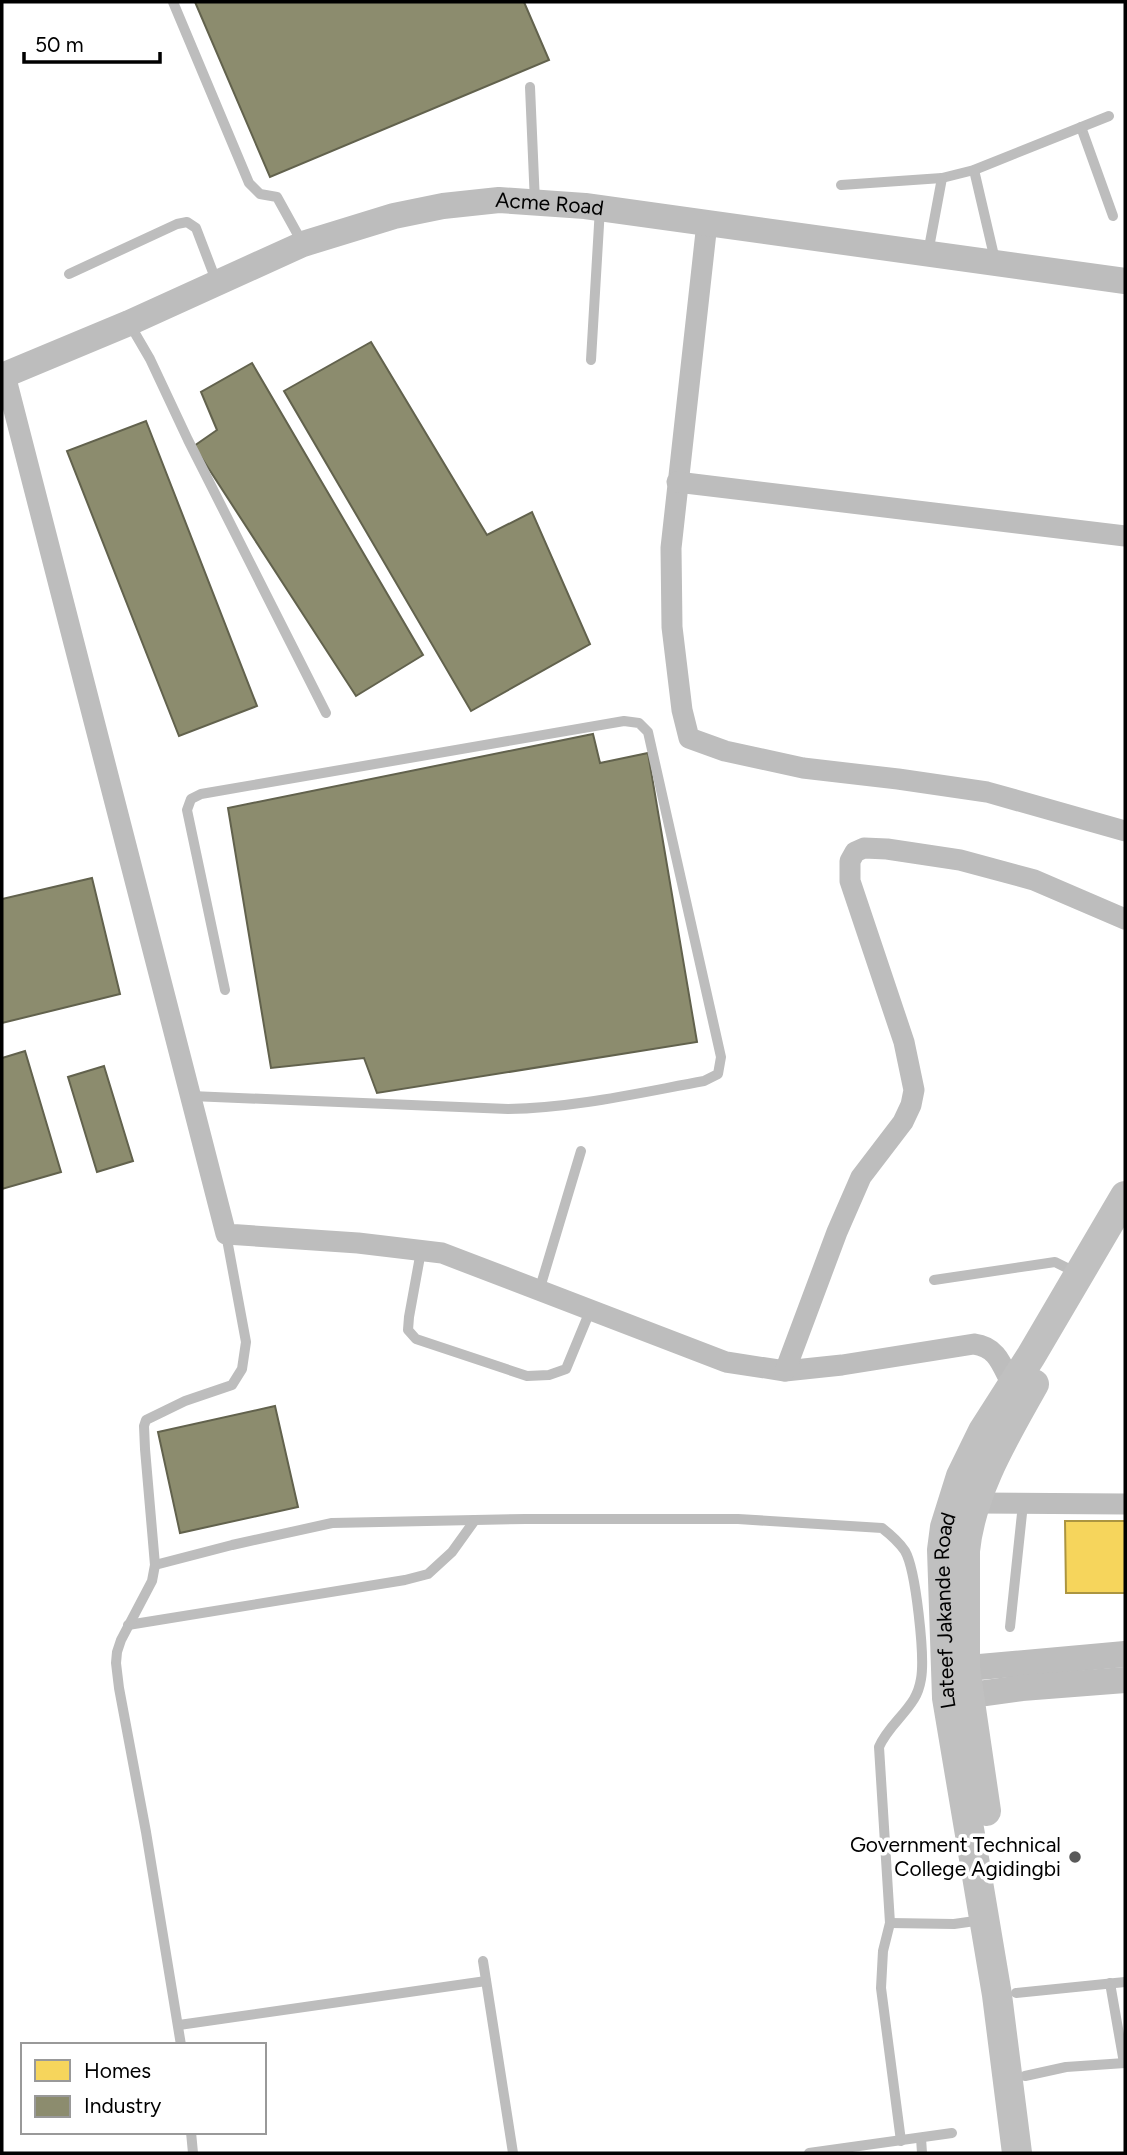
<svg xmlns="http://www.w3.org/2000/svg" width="1127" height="2155" font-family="Figtree,sans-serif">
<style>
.homes{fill:#f6d55c;stroke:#ac9540;stroke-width:2}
.industry{fill:#8c8c6e;stroke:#62624d;stroke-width:2}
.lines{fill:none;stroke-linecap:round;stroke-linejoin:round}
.service{stroke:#bdbdbd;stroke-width:10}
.minor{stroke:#bdbdbd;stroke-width:21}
.tertiary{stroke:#bdbdbd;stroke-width:26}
.secondary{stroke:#c0c0c0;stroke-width:30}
.poi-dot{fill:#595959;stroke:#fff;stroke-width:2.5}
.labels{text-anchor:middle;stroke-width:7;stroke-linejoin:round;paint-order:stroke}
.street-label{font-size:21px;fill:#000;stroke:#fff}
.poi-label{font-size:21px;fill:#000;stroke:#fff;text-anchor:end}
</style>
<rect width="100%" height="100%" fill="#fff"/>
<!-- homes -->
<polygon class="homes" points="1065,1521 1125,1521 1125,1593 1066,1593"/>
<!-- industry -->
<g class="industry">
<polygon points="195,2 524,2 549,60 270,177"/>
<polygon points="371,342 487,535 532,512 590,644 471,711 284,391"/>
<polygon points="252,363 423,655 356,696 194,446 217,430 201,392"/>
<polygon points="146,421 257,706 179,736 67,451"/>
<polygon points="593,734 600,763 648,753 697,1042 377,1093 364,1058 271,1068 228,808"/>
<polygon points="92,878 120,994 2,1023 2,899"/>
<polygon points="25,1051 61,1172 2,1189 2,1058"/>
<polygon points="104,1066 133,1161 97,1172 68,1077"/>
<polygon points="275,1406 298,1507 180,1533 158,1432"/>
</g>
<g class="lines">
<!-- service -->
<g class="service">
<polyline points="173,2 249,183 260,194 277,197 303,244"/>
<polyline points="530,87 535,203"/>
<polyline points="1081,127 1113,216"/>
<polyline points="974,170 995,260"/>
<polyline points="841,185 942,178 974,170 1109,116"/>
<polyline points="928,253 942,178"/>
<polyline points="69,274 177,224 187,222 196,228 217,283"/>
<polyline points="129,323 150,359 188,440 326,713"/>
<polyline points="591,360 600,208"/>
<path d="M191 1096 508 1109C574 1108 638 1093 704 1081L718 1074 721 1057 648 732 639 723 624 721 201 794 191 799 187 810 225 990"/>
<polyline points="421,1251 409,1317 408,1330 416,1339 527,1376 549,1375 566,1369 590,1311"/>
<polyline points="934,1280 1055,1262 1077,1273"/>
<polyline points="539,1291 581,1151"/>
<path d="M155 1565 232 1545 332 1523 526 1519H738L882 1528C891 1535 899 1542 905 1551 916 1570 925 1657 921 1679 920 1685 917 1694 914 1699 903 1717 887 1728 879 1747L890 1923 883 1951 881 1988 901 2141"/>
<polyline points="128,1625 405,1580 428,1574 452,1552 475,1520"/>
<polyline points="1010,1627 1023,1504"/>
<polyline points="890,1923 954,1924 982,1920"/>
<polyline points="483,1961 513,2153"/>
<polyline points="1110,1983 1124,2063"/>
<polyline points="1016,1993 1125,1982"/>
<polyline points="179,2025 486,1981"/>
<polyline points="181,2045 146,1832 119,1688 116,1663 117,1652 121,1640 152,1581 155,1565 145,1449 144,1426 146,1420 185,1401 232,1385 242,1369 246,1342 226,1234"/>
<polyline points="1025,2076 1066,2067 1125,2063"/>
<polyline points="191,2132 193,2153"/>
<polyline points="921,2138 922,2153"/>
<polyline points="809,2153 952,2133"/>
</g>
<!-- minor -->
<g class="minor">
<polyline points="707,223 671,548 672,627 682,710 689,738 725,751 803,768 898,779 987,792 1125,831"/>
<path d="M5 375 226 1234 358 1243 442 1253 726 1362 785 1371 842 1365 974 1344C998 1347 1002 1366 1012 1385"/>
<polyline points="677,482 1125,536"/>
<polyline points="785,1371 837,1232 861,1177 903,1122 911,1105 914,1090 904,1042 850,881 850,861 855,852 864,848 887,849 960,860 1034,880 1125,919"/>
<polyline points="976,1503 1125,1504"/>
</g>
<!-- tertiary -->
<g class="tertiary">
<path id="s1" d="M2 376 129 323 303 244 394 216 443 206 499 200 585 206 1125 281"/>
<polyline points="946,1670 1125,1654"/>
<polyline points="949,1698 1022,1688 1125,1680"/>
</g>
<!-- secondary -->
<g class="secondary">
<path d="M986 1811 965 1668V1551C971 1491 1005 1436 1034 1384"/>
<path id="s2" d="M1017 2153 997 1995 947 1698 942 1550 945 1527 961 1476 983 1431 1031 1356 1125 1196"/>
</g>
</g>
<!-- markers -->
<circle class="poi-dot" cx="1075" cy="1857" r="7"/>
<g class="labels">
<!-- street labels -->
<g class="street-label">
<text dy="7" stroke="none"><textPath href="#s1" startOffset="581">Acme Road</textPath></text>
<text dy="7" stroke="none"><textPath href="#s2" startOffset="548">Lateef Jakande Road</textPath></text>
</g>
<!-- poi labels -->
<g class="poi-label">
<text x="1061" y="1852">Government Technical<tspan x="1061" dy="24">College Agidingbi</tspan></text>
</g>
</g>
<!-- border -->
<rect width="1127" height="2155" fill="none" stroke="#000000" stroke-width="7"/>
<!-- legend -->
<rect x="21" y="2043" width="245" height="91" fill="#ffffff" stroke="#999999" stroke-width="2"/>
<rect x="35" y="2060" width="35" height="21" fill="#f6d55c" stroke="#999999" stroke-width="2"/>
<text x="84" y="2078" font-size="21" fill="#000000">Homes</text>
<rect x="35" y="2096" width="35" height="21" fill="#8c8c6e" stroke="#999999" stroke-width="2"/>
<text x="84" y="2113" font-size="21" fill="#000000">Industry</text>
<!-- scale -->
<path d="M24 52v10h136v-10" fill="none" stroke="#000000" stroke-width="3.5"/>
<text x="35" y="52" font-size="21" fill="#000000" stroke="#ffffff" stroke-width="5" paint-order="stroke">50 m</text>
</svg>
